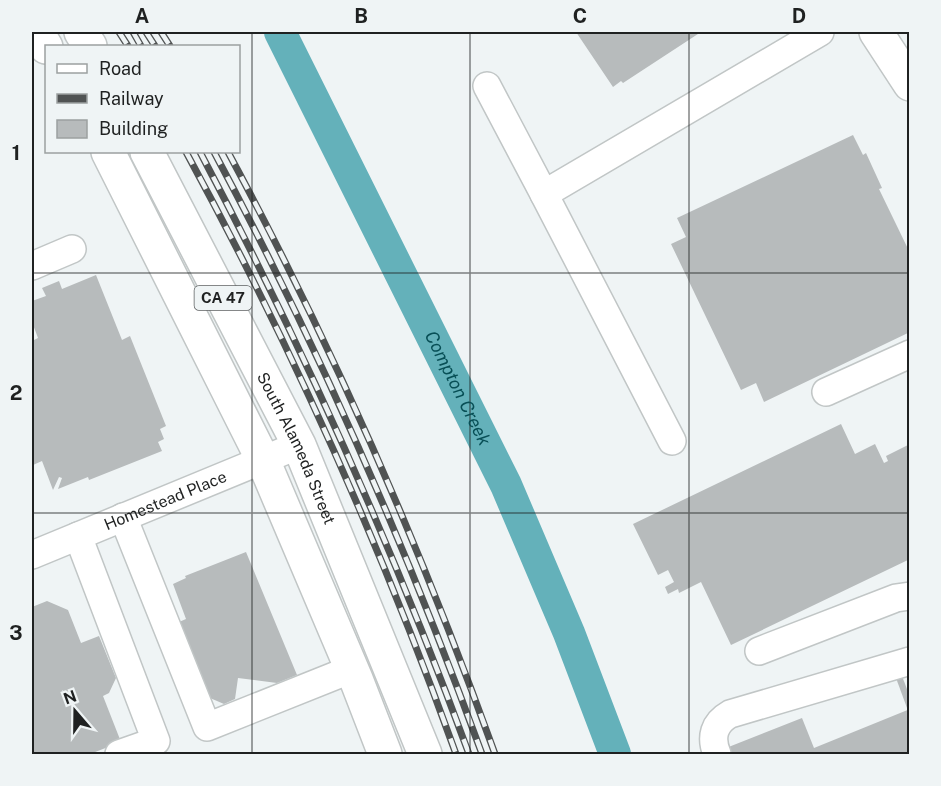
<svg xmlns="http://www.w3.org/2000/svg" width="941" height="786" font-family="'Public Sans',sans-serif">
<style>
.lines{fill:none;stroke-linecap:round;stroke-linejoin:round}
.river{stroke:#64b1ba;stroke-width:32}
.building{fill:#b7bbbc}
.minor-casing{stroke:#c1c6c6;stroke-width:30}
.major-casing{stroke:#c1c6c6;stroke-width:36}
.minor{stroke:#fff;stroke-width:27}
.major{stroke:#fff;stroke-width:33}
.rail-casing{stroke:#505353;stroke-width:7}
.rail{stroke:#eff4f5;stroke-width:4.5;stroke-dasharray:14;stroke-linecap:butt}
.grid{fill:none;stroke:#1f2121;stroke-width:1.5;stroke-opacity:0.55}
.labels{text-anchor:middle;stroke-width:4.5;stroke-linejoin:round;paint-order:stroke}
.shield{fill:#eff4f5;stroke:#5d6061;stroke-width:1.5}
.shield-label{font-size:15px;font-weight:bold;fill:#1f2121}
.street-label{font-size:16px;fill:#1f2121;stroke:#eff4f5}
.water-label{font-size:18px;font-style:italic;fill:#084f56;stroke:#eff4f5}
.neatline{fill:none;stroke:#1f2121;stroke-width:2}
.grid-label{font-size:20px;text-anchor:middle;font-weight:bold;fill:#1f2121}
</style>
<rect width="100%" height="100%" fill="#eff4f5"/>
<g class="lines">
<!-- river -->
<path class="river" id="s1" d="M280 32 506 485 569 633 615 754"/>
</g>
<!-- building -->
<g class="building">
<polygon points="576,32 701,32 623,83 621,81 613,87"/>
<polygon points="853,135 863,155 866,153 882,188 879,189 910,253 910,332 764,402 756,383 741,390 671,244 686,237 677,218"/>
<polygon points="96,275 122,340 130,336 166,426 160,429 164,439 158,442 162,451 89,480 88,477 58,489 62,478 59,477 53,490 42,461 33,465 32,462 32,341 38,338 32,322 32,301 46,296 42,288 59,281 62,289"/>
<polygon points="841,424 855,454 875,444 884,463 888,461 886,456 910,444 910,559 731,645 701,582 679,593 678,589 668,594 665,587 674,582 668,570 658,575 633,524"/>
<polygon points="246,552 297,675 277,683 238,678 235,699 224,704 210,698 179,622 186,619 173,584 186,578 185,576"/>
<polygon points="47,601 68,610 81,643 99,636 116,678 109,693 103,696 121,742 90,754 32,754 32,607"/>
<polygon points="902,676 910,697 910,707 907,708 896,678"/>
<polygon points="910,709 910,754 729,754 726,748 802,718 814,748"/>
</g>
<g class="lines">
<defs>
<g id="minor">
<polyline points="487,86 544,194"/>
<polyline points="32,266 72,249"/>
<polyline points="826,392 910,354"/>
<polyline points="672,441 544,194 820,32"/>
<polyline points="123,517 207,727 352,669"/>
<polyline points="78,536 156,741 119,754"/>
<path id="s2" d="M32 555 299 445"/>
<polyline points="759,651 896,598 910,596"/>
<path d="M717 754C710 737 714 723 730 714L910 661"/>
</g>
<g id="major">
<polyline points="37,32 46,47"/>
<polyline points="81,32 90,46"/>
<polyline points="876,32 910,84"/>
<polyline points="108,152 263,460 356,679 385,754"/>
<path id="s3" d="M147 152 299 445 425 754"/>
</g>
</defs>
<!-- minor casing -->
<use href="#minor" class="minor-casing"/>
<!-- major casing -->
<use href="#major" class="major-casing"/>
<!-- minor -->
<use href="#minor" class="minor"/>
<!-- major -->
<use href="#major" class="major"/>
<defs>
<g id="rail">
<polyline points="119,32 128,46"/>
<polyline points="133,32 141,46"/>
<polyline points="146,32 155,46"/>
<polyline points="161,32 170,46"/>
<path d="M186 152C291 345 382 548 456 754"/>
<path d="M200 152C303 347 393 547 469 754"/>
<path d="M214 152C318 346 407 548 482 754"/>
<path d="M228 152C332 345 421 548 495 754"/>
</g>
</defs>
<!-- rail casing -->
<use href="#rail" class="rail-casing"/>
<!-- rail -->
<use href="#rail" class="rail"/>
</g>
<!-- grid -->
<path class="grid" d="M252 32V754M470 32V754M689 32V754M32 273H910M32 513H910"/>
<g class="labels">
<!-- shield labels -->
<rect class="shield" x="194.5" y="286" width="57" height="24" rx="4.5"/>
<g class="shield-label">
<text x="223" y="303">CA 47</text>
</g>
<!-- street labels -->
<g class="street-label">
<text dy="6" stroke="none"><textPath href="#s3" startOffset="332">South Alameda Street</textPath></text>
<text dy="6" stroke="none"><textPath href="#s2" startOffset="144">Homestead Place</textPath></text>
</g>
<!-- water labels -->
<g class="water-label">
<text dy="6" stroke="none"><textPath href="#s1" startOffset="398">Compton Creek</textPath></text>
</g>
</g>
<!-- border -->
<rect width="941" height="786" fill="none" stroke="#eff4f5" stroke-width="66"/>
<!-- legend -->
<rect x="45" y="45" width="195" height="108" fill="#eff4f5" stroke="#9ca0a0" stroke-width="1.5"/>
<rect x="57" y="64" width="30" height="9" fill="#ffffff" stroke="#9ca0a0" stroke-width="1.5"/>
<text x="99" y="75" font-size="18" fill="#1f2121">Road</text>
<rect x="57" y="94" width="30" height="9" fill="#505353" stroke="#9ca0a0" stroke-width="1.5"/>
<text x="99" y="105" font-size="18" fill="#1f2121">Railway</text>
<rect x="57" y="120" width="30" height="18" fill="#b7bbbc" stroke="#9ca0a0" stroke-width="1.5"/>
<text x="99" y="135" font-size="18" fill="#1f2121">Building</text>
<!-- north arrow -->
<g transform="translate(75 711) rotate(340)" stroke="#eff4f5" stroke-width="4.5" paint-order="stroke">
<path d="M0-4.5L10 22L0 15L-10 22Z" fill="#1f2121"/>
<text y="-9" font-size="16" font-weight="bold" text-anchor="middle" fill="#1f2121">N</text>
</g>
<rect x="33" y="33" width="875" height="720" class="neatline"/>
<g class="grid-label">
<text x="142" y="23">A</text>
<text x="361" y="23">B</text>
<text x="580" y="23">C</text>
<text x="799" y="23">D</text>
<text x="16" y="160">1</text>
<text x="16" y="400">2</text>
<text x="16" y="640">3</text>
</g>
</svg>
